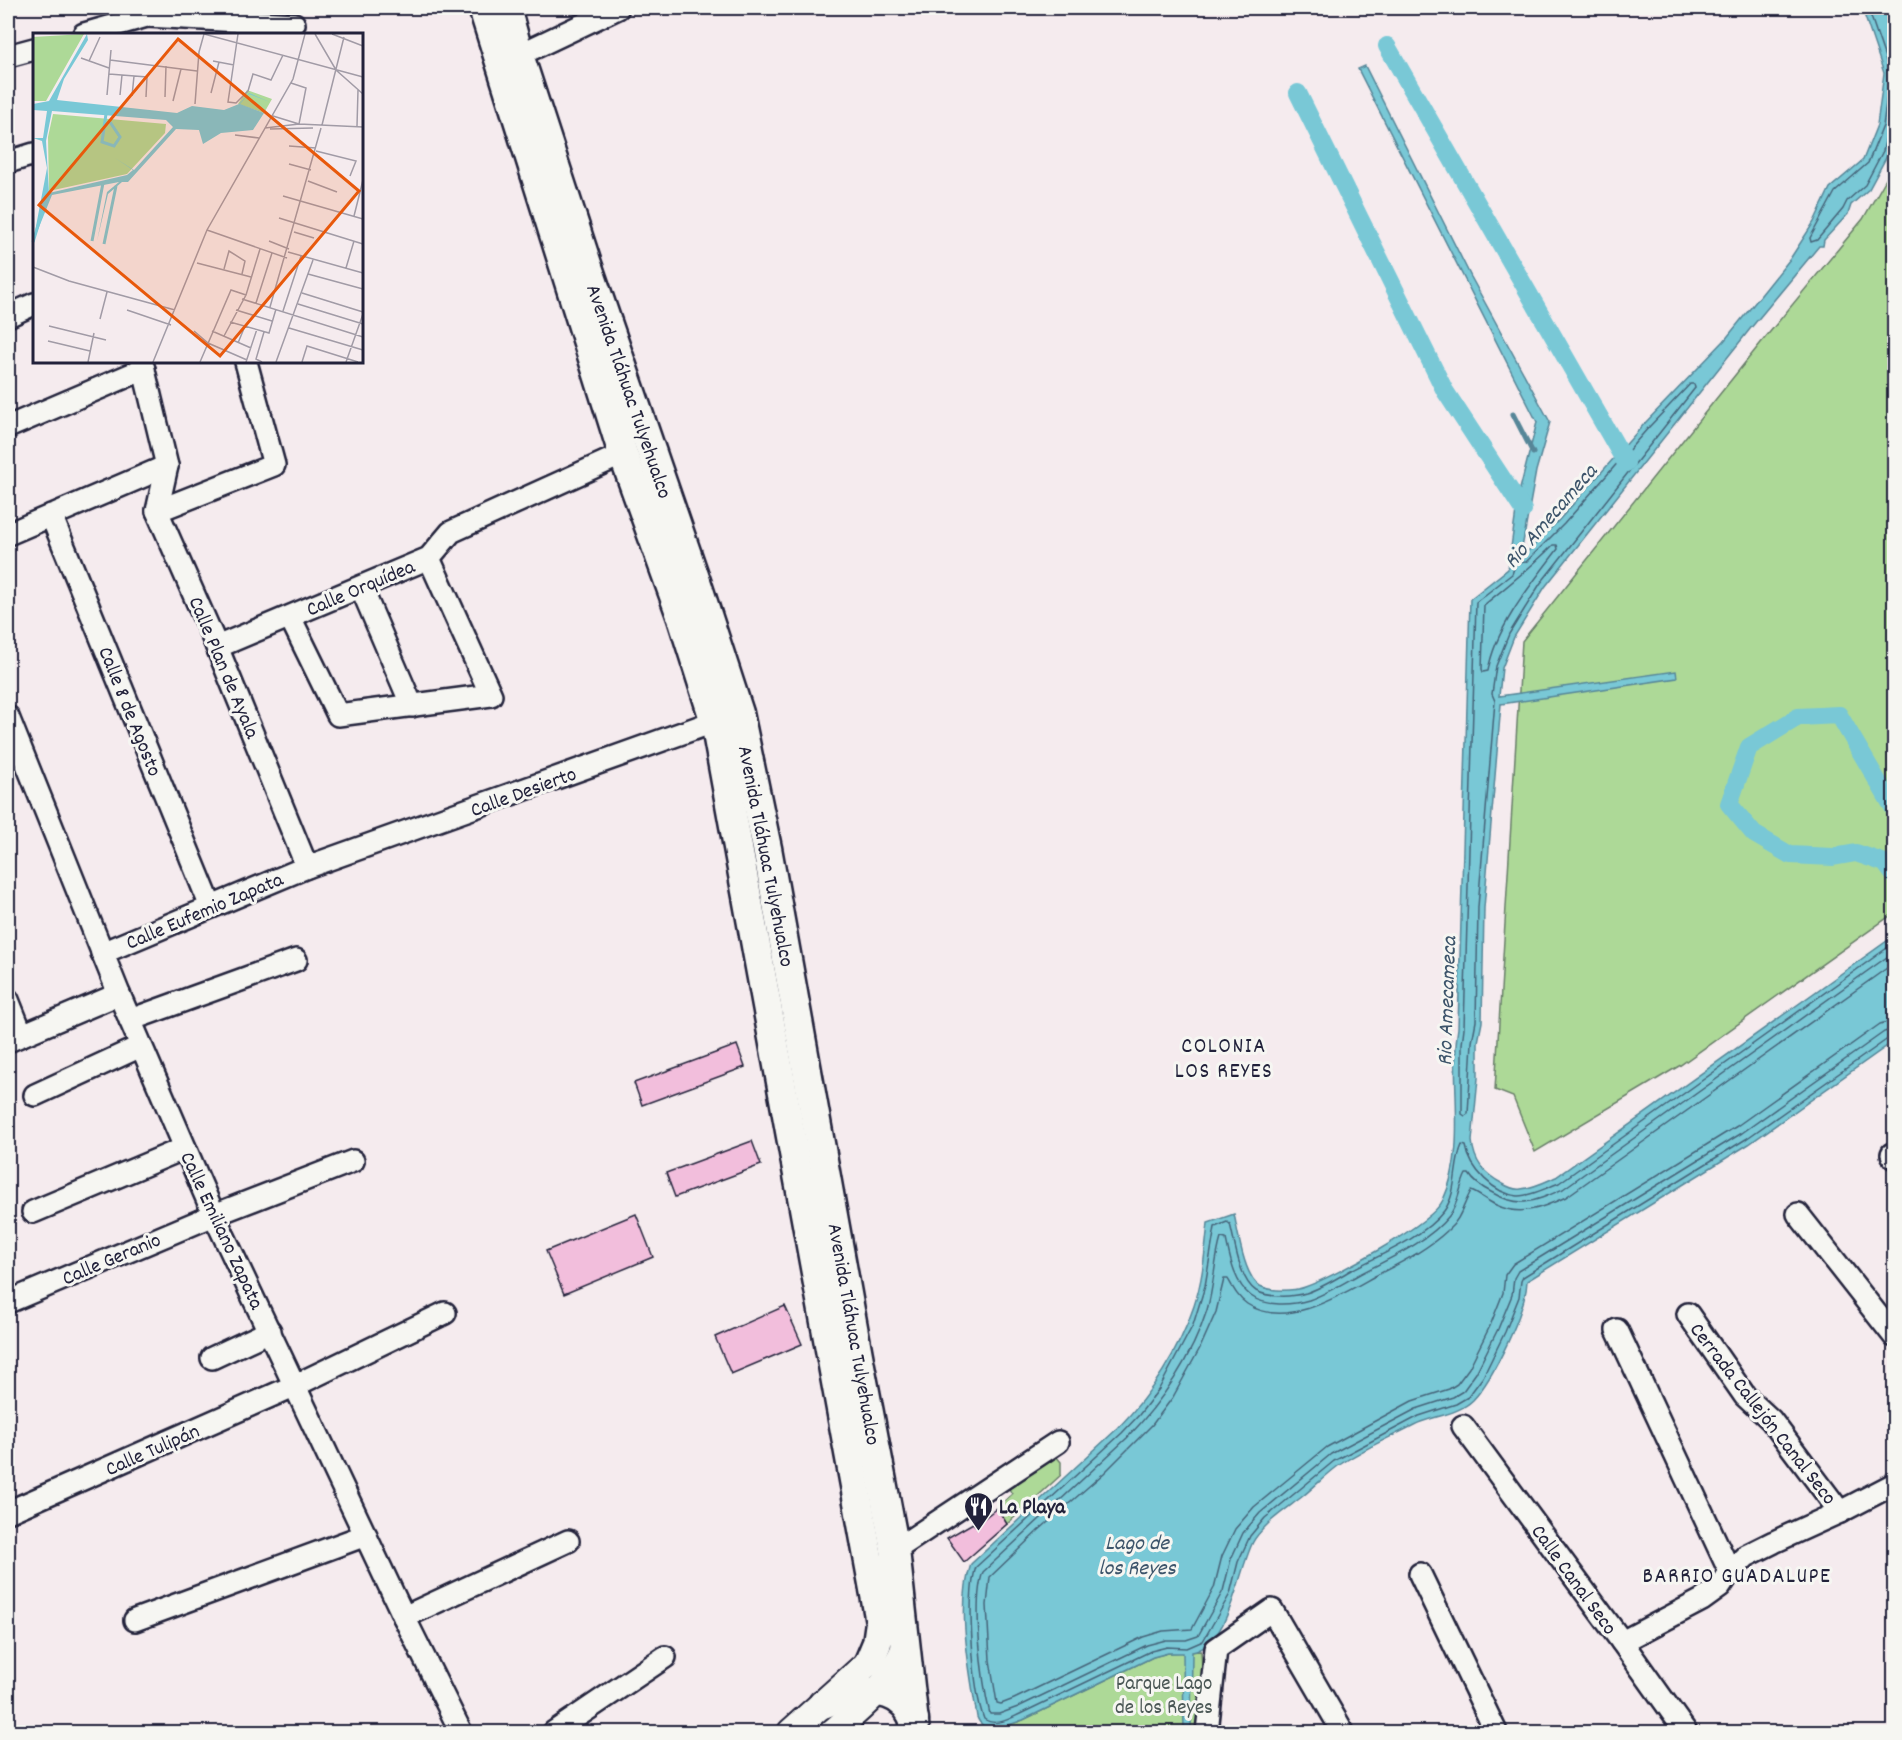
<svg xmlns="http://www.w3.org/2000/svg" width="1902" height="1740" font-family="Dekko,sans-serif">
<style>
.green{fill:#add997;stroke:#687e69;stroke-width:1.5}
.water{fill:#79c8d6;stroke:#568698;stroke-width:1.5}
.lines{fill:none;stroke-linecap:round;stroke-linejoin:round}
.shore{stroke:#456479;stroke-width:1.5}
.stream{stroke:#568698;stroke-width:5}
.canal{stroke:#79c8d6;stroke-width:18}
.building{fill:#f2bedc;stroke:#22223b;stroke-width:1.5}
.minor-casing{stroke:#22223b;stroke-width:26}
.tertiary-casing{stroke:#22223b;stroke-width:30}
.secondary-casing{stroke:#22223b;stroke-width:33}
.minor{stroke:#f6f6f2;stroke-width:21}
.tertiary{stroke:#f6f6f2;stroke-width:26}
.secondary{stroke:#f6f6f2;stroke-width:28}
.labels{text-anchor:middle;stroke-width:6;stroke-linejoin:round;paint-order:stroke}
.street-label{font-size:21px;fill:#22223b;stroke:#f6f6f2}
.poi-label{font-size:21px;font-weight:bold;fill:#22223b;stroke:#f6f6f2;text-anchor:start}
.park-label{font-size:21px;fill:#4c5957;stroke:#f6f6f2}
.water-label{font-size:22px;font-style:italic;fill:#3c546a;stroke:#f6f6f2}
.neighbourhood-label{font-size:22px;letter-spacing:1.5px;fill:#22223b;stroke:#f6f6f2}
.inset-river{fill:none;stroke:#79c8d6;stroke-width:3}
.inset-road{fill:none;stroke:#a19ba6;stroke-width:1.5}
.view{fill:#e8590c;fill-opacity:0.15;stroke:#e8590c;stroke-width:3}
.inset-edge{fill:none;stroke:#22223b;stroke-width:3}
</style>
<rect width="100%" height="100%" fill="#f5ebee"/>
<filter id="ink" filterUnits="userSpaceOnUse"><feTurbulence type="fractalNoise" baseFrequency=".0167" numOctaves="2"/><feDisplacementMap in="SourceGraphic" scale="12" xChannelSelector="R" yChannelSelector="G"/><feConvolveMatrix kernelMatrix="1 2 1 2 8 2 1 2 1" color-interpolation-filters="sRGB"/></filter>
<g filter="url(#ink)">
<!-- green -->
<g class="green">
<polygon points="1894,165 1894,913 1679,1066 1535,1152 1513,1097 1495,1090 1522,641 1760,344 1863,219"/>
<polygon points="1055,1455 1061,1462 1061,1475 1007,1524 997,1508 1012,1494 1007,1485"/>
<polygon points="1201,1651 1206,1732 988,1732 987,1729 1001,1728 1023,1720 1153,1657 1168,1653"/>
</g>
<!-- water -->
<path class="water" d="M1862 8H1884L1894 31V134L1891 140 1889 152 1869 189 1851 205 1848 214 1824 240 1823 246H1819L1750 329 1545 587 1514 637 1502 668 1499 696 1676 671 1677 678 1501 704 1484 908 1482 1022 1478 1042V1078L1472 1141C1474 1162 1484 1174 1503 1184 1508 1187 1515 1190 1521 1189 1533 1188 1545 1182 1556 1177L1894 936V1041L1749 1144 1527 1281C1526 1311 1493 1379 1473 1400 1458 1415 1432 1416 1414 1425 1389 1438 1361 1450 1338 1466 1326 1475 1315 1486 1303 1496 1293 1504 1281 1512 1271 1521 1265 1527 1257 1534 1253 1542 1238 1571 1230 1645 1192 1652L1191 1732H1184L1183 1653H1168L1153 1657 1023 1720C1008 1725 984 1737 977 1717 970 1672 956 1607 971 1564L1118 1428C1151 1394 1179 1351 1194 1306 1203 1279 1205 1251 1208 1223L1234 1214C1238 1232 1244 1277 1260 1286 1272 1292 1293 1291 1305 1287 1333 1277 1432 1224 1443 1200 1468 1147 1449 1083 1458 1028L1470 599 1508 569 1518 497 1537 422 1358 69 1365 66 1471 277 1550 422 1536 471 1520 559 1559 520 1645 423 1724 341 1790 259 1814 222 1830 188 1863 160 1877 125 1884 73Z"/>
<g class="lines">
<!-- shore -->
<g class="shore">
<polyline points="1868,8 1890,72 1883,126 1868,163 1835,192 1810,238 1811,242 1817,240 1843,209 1847,201 1865,185 1883,151 1886,137 1889,133 1894,132"/>
<polygon points="1690,384 1694,384 1695,388 1540,584 1509,634 1496,666 1492,694 1495,701 1478,907 1476,1021 1472,1042 1468,1114 1465,1116 1462,1114 1462,1044 1464,1028 1476,602 1512,574 1516,563 1526,562 1564,524 1649,427"/>
<path d="M1553 545H1557L1558 549C1532 583 1495 628 1488 671L1483 672 1482 669 1484 605C1508 585 1531 568 1553 545Z"/>
<path d="M1894 943 1559 1183C1546 1188 1531 1196 1518 1196 1494 1194 1470 1169 1466 1146L1462 1145C1453 1165 1458 1192 1444 1211 1424 1237 1380 1255 1351 1270 1337 1278 1322 1288 1306 1293 1292 1297 1269 1298 1256 1291 1239 1280 1235 1242 1230 1224L1227 1222 1215 1227 1205 1286 1193 1325 1159 1389 1139 1415 1122 1433 976 1567C966 1596 973 1691 984 1719 996 1727 1009 1719 1020 1714L1151 1651 1167 1647 1187 1648 1203 1641 1230 1594 1238 1562 1250 1536 1265 1518 1334 1461 1419 1416 1456 1404 1468 1397 1483 1377 1505 1332 1519 1297 1521 1281 1523 1277 1746 1139 1889 1038 1894 1037"/>
<path d="M1894 952 1563 1189C1534 1202 1520 1209 1491 1192 1483 1188 1474 1182 1469 1174H1466C1459 1187 1459 1204 1449 1216 1427 1243 1388 1259 1358 1275 1342 1284 1326 1294 1309 1300 1293 1305 1265 1307 1251 1296 1234 1283 1230 1258 1226 1239L1221 1238C1214 1261 1214 1287 1207 1310 1192 1357 1162 1402 1127 1438L983 1572C972 1601 982 1682 990 1714H999L1018 1707 1147 1645 1166 1640H1186L1198 1636 1223 1591 1231 1559 1243 1533 1260 1513 1331 1454 1416 1409 1453 1397 1463 1391 1476 1373 1498 1329 1512 1295 1514 1278 1518 1271 1742 1133 1884 1032 1894 1029"/>
<path d="M1894 963 1566 1197C1542 1208 1521 1217 1496 1205 1487 1201 1479 1194 1471 1191 1463 1205 1461 1219 1448 1230 1427 1250 1400 1263 1375 1276 1341 1295 1286 1330 1247 1304 1238 1298 1233 1288 1228 1279H1224L1216 1312 1200 1348 1173 1397 1152 1425 1104 1473 1039 1530 990 1577 987 1605 990 1660 997 1703 1001 1704 1014 1699 1143 1637 1163 1631 1192 1629 1214 1588 1222 1556 1235 1529 1254 1507 1327 1447 1412 1401 1449 1389 1457 1384 1469 1368 1490 1326 1503 1293 1505 1275 1513 1264 1737 1126 1880 1024 1894 1020"/>
</g>
<!-- stream -->
<polyline class="stream" points="1513,414 1533,453"/>
<!-- canal -->
<g class="canal">
<polyline points="1387,46 1626,463"/>
<polyline points="1298,93 1445,391 1523,510"/>
<polyline points="1894,809 1839,715 1798,717 1749,747 1729,804 1754,834 1790,855 1833,857 1856,853 1885,863 1894,875"/>
</g>
</g>
<!-- building -->
<g class="building">
<polygon points="737,1045 745,1067 642,1105 634,1083"/>
<polygon points="752,1141 761,1165 675,1197 666,1173"/>
<polygon points="636,1214 653,1257 564,1294 546,1251"/>
<polygon points="785,1306 802,1344 731,1374 715,1337"/>
<polygon points="997,1508 1007,1524 964,1562 947,1538 973,1523 975,1525"/>
</g>
<g class="lines">
<defs>
<g id="minor">
<polyline points="84,34 147,16 294,24"/>
<polyline points="519,55 618,8"/>
<polyline points="8,56 34,49"/>
<polyline points="8,162 34,154"/>
<polyline points="8,316 34,304"/>
<polyline points="142,362 167,466 157,511 217,647 307,867"/>
<polyline points="8,427 144,369"/>
<polyline points="157,511 274,465 246,362"/>
<polyline points="51,515 211,907"/>
<polyline points="8,534 167,466"/>
<polyline points="361,587 412,706"/>
<polyline points="290,617 338,715 491,695 429,558"/>
<polyline points="217,647 429,558 451,532 623,454"/>
<polyline points="8,717 119,994 214,1215 404,1617 461,1732"/>
<polyline points="102,953 307,867 727,717"/>
<polyline points="8,1000 22,1035"/>
<polyline points="130,1020 296,960"/>
<polyline points="8,1041 119,994"/>
<polyline points="35,1095 141,1046"/>
<polyline points="1892,1154 1894,1158"/>
<polyline points="33,1212 185,1148"/>
<polyline points="1798,1214 1894,1336"/>
<polyline points="8,1302 214,1215 353,1161"/>
<polyline points="1688,1314 1745,1396 1771,1420 1840,1512"/>
<polyline points="1617,1330 1730,1572"/>
<polyline points="212,1358 270,1331"/>
<polyline points="1463,1426 1622,1642 1686,1732"/>
<polyline points="8,1512 296,1385 445,1313"/>
<polyline points="895,1550 1058,1442"/>
<polyline points="1420,1574 1496,1732"/>
<polyline points="404,1617 568,1541"/>
<polyline points="135,1620 366,1535"/>
<polyline points="1622,1642 1702,1600 1720,1587 1730,1572 1746,1556 1774,1542 1840,1512 1894,1484"/>
<polyline points="554,1732 665,1657"/>
<polyline points="1207,1732 1216,1649 1272,1610 1343,1732"/>
</g>
<g id="tertiary">
<polyline points="791,1732 869,1662"/>
<path d="M833 1732C865 1704 889 1686 906 1645"/>
</g>
<g id="secondary">
<polyline points="483,8 623,454 682,618 715,722 880,1622 877,1643 869,1662"/>
<polyline points="506,8 519,55 587,264 698,587 739,713 767,848 858,1355 895,1550 915,1732"/>
<path d="M823 1704C847 1694 881 1682 903 1703 908 1707 911 1714 914 1719"/>
</g>
</defs>
<!-- minor casing -->
<use href="#minor" class="minor-casing"/>
<!-- tertiary casing -->
<use href="#tertiary" class="tertiary-casing"/>
<!-- secondary casing -->
<use href="#secondary" class="secondary-casing"/>
<!-- minor -->
<use href="#minor" class="minor"/>
<!-- tertiary -->
<use href="#tertiary" class="tertiary"/>
<!-- secondary -->
<use href="#secondary" class="secondary"/>
</g>
</g>
<!-- icons -->
<defs>
<symbol id="restaurant-pin" viewBox="-11 -11 22 30"><path d="M0 17L-7.5 6A9.5 9.5 0 1 1 7.5 6Z" fill="#22223b" stroke="#f6f6f2"/><path d="M-5-6h1v4h1v-4h1v4h1v-4h1v5L-1.5 .5V6h-2V.5L-5-1ZM5-6V6H3V1.5H1.5Q1.5-4 5-6Z" fill="#fff"/></symbol>
</defs>
<g fill-rule="evenodd">
<use href="#restaurant-pin" x="962" y="1490" width="33" height="45"/>
</g>
<g class="labels">
<!-- street labels -->
<g class="street-label">
<text transform="translate(630 391) rotate(71)" y="7">Avenida Tláhuac Tulyehualco</text>
<text transform="translate(360 587) rotate(-23)" y="7">Calle Orquídea</text>
<text transform="translate(225 667) rotate(67)" y="7">Calle Plan de Ayala</text>
<text transform="translate(131 711) rotate(68)" y="7">Calle 8 de Agosto</text>
<text transform="translate(523 791) rotate(-20)" y="7">Calle Desierto</text>
<text transform="translate(767 856) rotate(79)" y="7">Avenida Tláhuac Tulyehualco</text>
<text transform="translate(204 910) rotate(-23)" y="7">Calle Eufemio Zapata</text>
<text transform="translate(223 1230) rotate(65)" y="7">Calle Emiliano Zapata</text>
<text transform="translate(111 1258) rotate(-23)" y="7">Calle Geranio</text>
<text transform="translate(855 1334) rotate(80)" y="7">Avenida Tláhuac Tulyehualco</text>
<text transform="translate(1764 1413) rotate(52)" y="7">Cerrada Callejón Canal Seco</text>
<text transform="translate(152 1449) rotate(-24)" y="7">Calle Tulipán</text>
<text transform="translate(1575 1579) rotate(54)" y="7">Calle Canal Seco</text>
</g>
<!-- poi labels -->
<g class="poi-label">
<text x="999" y="1513">La Playa</text>
</g>
<!-- park labels -->
<g class="park-label">
<text x="1164" y="1689">Parque Lago<tspan x="1164" dy="24">de los Reyes</tspan></text>
</g>
<!-- water labels -->
<g class="water-label">
<text transform="translate(1549 515) rotate(-49)" y="8">Rio Amecameca</text>
<text transform="translate(1445 1001) rotate(-88)" y="8">Rio Amecameca</text>
<text x="1137" y="1549">Lago de<tspan x="1137" dy="25">los Reyes</tspan></text>
</g>
<!-- neighbourhood labels -->
<g class="neighbourhood-label">
<text x="1224" y="1052">COLONIA<tspan x="1224" dy="25">LOS REYES</tspan></text>
<text x="1737" y="1582">BARRIO GUADALUPE</text>
</g>
</g>
<!-- overview -->
<g transform="translate(33 33)">
<rect width="330" height="330" fill="#f5ebee"/>
<path d="M51 1 13 68H0V4ZM214 57 239 66 231 80 205 71ZM20 81 133 91 132 100 94 141 16 158 15 104Z" fill="#add997"/>
<path d="M54 1 55 7 31 46 24 67 144 80 159 73 191 77 206 71 216 60 237 69 216 61 207 71 231 80 220 97 188 100 170 111 166 97 143 96 95 149H89L75 161 64 208 74 159 86 149 19 162 0 209 14 135 9 108 0 105H10L14 78 0 77V71L16 68ZM19 78 133 87 140 94 101 137 82 125 100 137 94 142 16 160 13 108Z" fill="#79c8d6" fill-rule="evenodd"/>
<path class="inset-river" d="M73 81 69 109 81 113 87 104 77 89M59 208 70 150M0 209 11 173M71 211 83 153"/>
<path class="inset-road" d="M171 1 330 44M205 1 195 69 203 70 215 58 220 41 238 47 250 22M282 1 303 37 330 61M299 1 330 13M48 25 76 35M77 27 164 38M56 28 67 4M180 28 201 32M76 41 114 44 113 64M178 60 186 29M74 62 78 17M87 62 89 42M99 63 101 43M132 64 133 33M140 68 148 36M162 71 166 19 171 1M240 83 266 91 273 55 258 50M289 92 311 4M324 93 325 57M232 95 266 91 330 94M237 96 280 95M202 102 226 105M256 113 283 115M283 118 323 128 317 143M256 131 278 137M275 148 304 159M250 163 330 186M321 183 330 147M246 185 330 211M174 197 254 225M261 199 281 205M236 208 256 216M255 219 330 240M164 230 218 244M0 234 36 248 142 277M313 235 321 208M191 236 196 218 212 228 209 241M275 241 330 256M269 260 330 279M209 266 330 304M223 270 239 220M265 271 330 291M237 274 288 95M94 277 138 292M203 277 239 288M250 278 268 223M67 286 74 259M197 289 236 300 243 276M16 293 73 307M256 295 330 317M161 298 175 310 214 327M179 298 218 315M191 303 213 262 227 216M15 308 57 318M205 310 212 293M55 329 61 300M120 329 174 197 260 46 272 1M167 329 198 257 213 262M213 329 224 296M229 329 223 326 231 299M243 329 280 227M269 329 274 313 325 329M313 329 330 281"/>
<path class="view" d="M145 6 326 158 187 323 6 172Z"/>
<rect width="330" height="330" class="inset-edge"/>
</g>
<!-- margin -->
<rect width="1902" height="1740" fill="none" stroke="#f6f6f2" stroke-width="30"/>
<rect x="15" y="15" width="1872" height="1710" fill="none" stroke="#22223b" stroke-width="2" filter="url(#ink)"/>
</svg>
